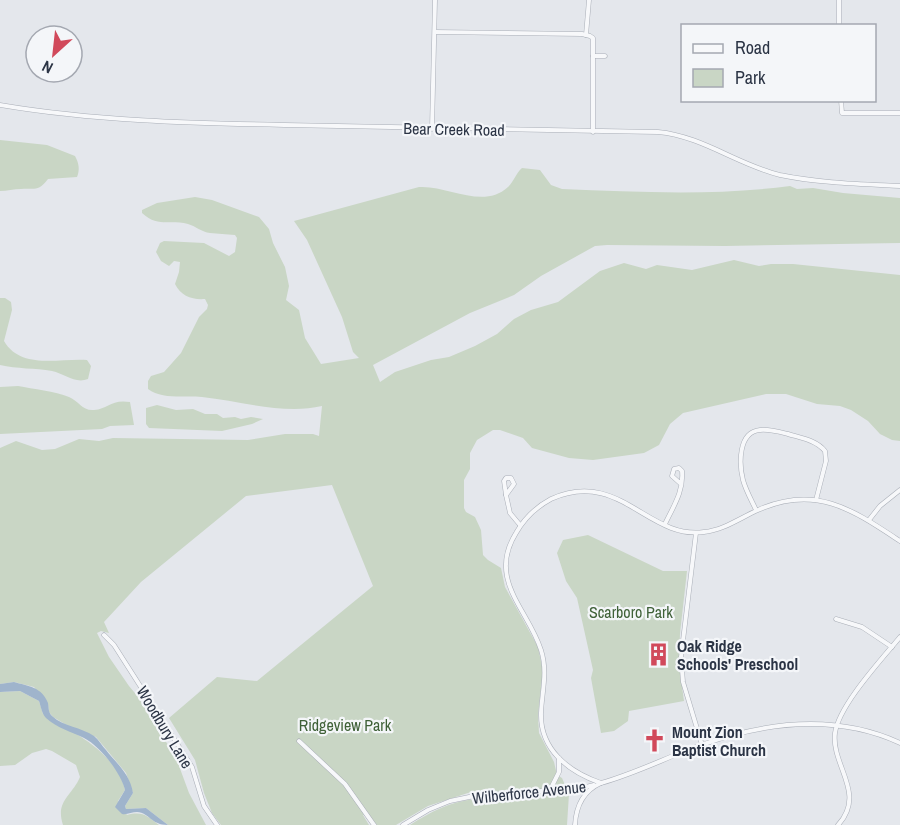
<svg xmlns="http://www.w3.org/2000/svg" width="900" height="825" font-family="'Archivo Narrow',sans-serif">
<style>
.green{fill:#c9d6c5}
.water{fill:#9fb4cc}
.lines{fill:none;stroke-linecap:round;stroke-linejoin:round}
.minor-casing{stroke:#a9aeb7;stroke-width:5}
.minor{stroke:#f7f8fa;stroke-width:4}
.labels{text-anchor:middle;stroke-width:4.5;stroke-linejoin:round;paint-order:stroke}
.street-label{font-size:16px;fill:#2b3445;stroke:#f4f6f9}
.park-label{font-size:16px;fill:#3f6138;stroke:#f4f6f9}
.poi-label{font-size:16px;font-weight:bold;fill:#2b3445;stroke:#f4f6f9;text-anchor:start}
</style>
<rect width="100%" height="100%" fill="#e4e7ec"/>
<!-- green -->
<g class="green">
<path d="M0 140 47 145 75 156C79 163 80 170 77 177L48 179C38 192 36 188 21 189 14 189 7 191 0 191Z"/>
<path d="M522 168 540 170 551 185 562 189C638 192 715 196 790 186L797 189 813 188 843 193 900 198V243L725 246 607 245 595 246 541 276 514 295 470 313 373 365 380 382 395 372 431 360 449 357 475 346 497 334 514 319 531 310 558 302 600 271 624 263 646 269 657 265 692 270 734 260 759 266 771 264H793L900 275V441L892 440 880 434 868 421 851 410 840 406 817 404 786 394H766L683 413 670 424 659 445 644 453 593 460 569 458 532 448 523 438 500 430H493L477 440 470 453V469L464 480V508L466 512 475 517 481 530 483 555 488 560 501 568 505 587 538 647 543 671 538 715 539 733 554 762 557 775 562 778 569 794 567 825H410C430 812 450 802 474 799L471 792 428 806 396 825H377L367 813 363 815 369 825H221L212 813 204 793 195 760 169 718 217 677 257 681 373 586 332 485 246 496 141 582 104 622 109 633 101 631 97 633 109 657 129 686 139 698 153 723 175 755 189 793 206 825H168L146 808 126 809 125 806 133 793 126 773 96 737 70 727 53 717 49 712 48 704 34 687 14 682 0 684V448L16 441 42 450 55 449 79 439 99 441 113 438 248 440 285 434H313L319 436 322 406C284 415 240 401 202 397 185 395 162 400 148 389V381L151 376 164 372 181 353 199 317 207 309 208 305 205 299C192 300 181 296 175 284L179 272 180 262 174 261 169 266 161 261 156 252 160 243 164 241 204 243 229 256 235 252 237 238 235 235C226 234 218 234 210 233 202 232 195 226 188 224 169 219 158 228 142 213V210L157 203 195 197 212 200 259 217 269 229 273 243 285 267 289 286 286 300 299 310 305 338 321 364 359 358 353 352 342 317 307 240 294 221 419 187C448 185 483 210 508 187 514 181 516 173 522 168Z"/>
<path d="M0 298H5L11 302 12 310 4 341C21 370 59 358 87 360L91 366 88 379C75 384 65 374 52 371 35 368 17 369 0 365Z"/>
<path d="M18 386C33 389 55 391 69 397 79 401 82 411 94 410 108 409 111 399 130 402L134 425 110 426 102 429 0 434V387Z"/>
<polygon points="157,405 176,410 193,409 205,414 217,414 223,418 235,417 241,419 251,417 263,419 252,424 222,431 149,428 146,424 146,408"/>
<polygon points="588,535 663,571 687,571 680,633 679,665 684,701 629,711 628,721 614,731 601,733 591,678 593,670 577,598 566,581 557,553 563,540"/>
<path d="M20 691 39 701 43 714C73 732 117 753 125 790L118 801 127 815C143 811 147 816 159 825H63C55 801 72 796 80 777L76 765 52 751 46 749 32 753 15 765 0 766V692Z"/>
</g>
<!-- water -->
<path class="water" d="M14 682C28 686 42 687 48 703 49 708 48 712 52 716 64 727 81 727 94 736 99 740 102 746 106 750 117 764 130 774 133 793L125 806 126 809 146 808 168 825C151 825 150 813 137 812 132 812 127 815 122 814L115 807 125 790C121 773 100 746 84 738 72 732 57 728 46 718 42 714 41 707 39 701L20 691 0 692V684Z"/>
<g class="lines">
<defs>
<g id="minor">
<polyline points="839,0 839,26"/>
<polyline points="435,32 582,34 590,36 593,38 593,132"/>
<polyline points="586,35 589,0"/>
<polyline points="593,56 605,56"/>
<polyline points="841,100 842,113 900,113"/>
<path d="M0 105C94 121 190 123 285 125 410 128 534 129 658 132 702 136 738 165 780 175 819 183 860 184 900 186"/>
<polyline points="432,129 435,0"/>
<polygon points="506,478 511,478 514,484 506,495 504,481"/>
<polyline points="506,495 510,513 520,525"/>
<path d="M756 510C752 501 746 491 743 480 739 464 738 432 760 430 769 429 780 432 788 434 801 438 816 440 825 451L826 461 816 500"/>
<polyline points="869,520 880,506 900,490"/>
<path d="M665 524C673 507 684 491 682 471L679 468 674 469 672 476 681 484"/>
<polyline points="696,533 681,657 683,682 702,745"/>
<polyline points="836,619 862,627 892,647"/>
<polyline points="104,635 114,645 192,767 204,806 217,825"/>
<polyline points="299,741 345,784 374,825"/>
<path d="M601 783C637 773 669 756 704 744 767 722 837 714 900 743"/>
<polyline points="550,790 559,772 559,758"/>
<polyline points="403,825 428,810 450,801 474,796 582,788 594,785"/>
<path d="M575 825C576 806 583 791 601 783 569 772 540 750 541 713 542 691 548 672 541 650 528 609 487 580 516 533 524 519 536 507 551 499 619 468 648 540 704 532 724 530 740 518 758 510 816 484 853 510 900 541"/>
<path d="M838 825C867 793 831 766 835 733 839 705 882 659 900 637"/>
</g>
</defs>
<!-- minor casing -->
<use href="#minor" class="minor-casing"/>
<!-- minor -->
<use href="#minor" class="minor"/>
</g>
<!-- icons -->
<defs>
<symbol id="building-bare" viewBox="-9 -9 18 18"><path d="M-4-6H4V6H1V3H-1V6H-4ZM-2.5-4.3h1.7v1.8h-1.7ZM.8-4.3h1.7v1.8H.8ZM-2.5-1h1.7V.8h-1.7ZM.8-1h1.7V.8H.8Z" fill="#d1495b" stroke="#f4f6f9" stroke-width="2.5" paint-order="stroke"/></symbol>
<symbol id="church-bare" viewBox="-9 -9 18 18"><path d="M-1.2-6h2.4v3.5h3.3v2.4h-3.3V6h-2.4V-.1h-3.3v-2.4h3.3Z" fill="#d1495b" stroke="#f4f6f9" stroke-width="2.5" paint-order="stroke"/></symbol>
</defs>
<g fill-rule="evenodd">
<use href="#building-bare" x="642" y="638" width="33" height="33"/>
<use href="#church-bare" x="638" y="724" width="33" height="33"/>
</g>
<g class="labels">
<!-- street labels -->
<g class="street-label">
<text transform="translate(454 129) rotate(1)" y="6">Bear Creek Road</text>
<text transform="translate(165 727) rotate(59)" y="6">Woodbury Lane</text>
<text transform="translate(529 792) rotate(-6)" y="6">Wilberforce Avenue</text>
</g>
<!-- park labels -->
<g class="park-label">
<text x="631" y="618">Scarboro Park</text>
<text x="345" y="731">Ridgeview Park</text>
</g>
<!-- poi labels -->
<g class="poi-label">
<text x="677" y="652">Oak Ridge<tspan x="677" dy="18">Schools' Preschool</tspan></text>
<text x="672" y="738">Mount Zion<tspan x="672" dy="18">Baptist Church</tspan></text>
</g>
</g>
<!-- legend -->
<rect x="681" y="24" width="195" height="78" fill="#f4f6f9" stroke="#a4a8b1" stroke-width="1.5"/>
<rect x="693" y="44" width="30" height="9" fill="#f7f8fa" stroke="#a4a8b1" stroke-width="1.5"/>
<text x="735" y="54" font-size="18" fill="#2b3445">Road</text>
<rect x="693" y="69" width="30" height="18" fill="#c9d6c5" stroke="#a4a8b1" stroke-width="1.5"/>
<text x="735" y="84" font-size="18" fill="#2b3445">Park</text>
<!-- north arrow -->
<g transform="translate(54 54) rotate(207)"><circle r="28" fill="#f4f6f9" stroke="#a4a8b1" stroke-width="1.5"/>
<path d="M0-4.5L10 22L0 15L-10 22Z" fill="#d1495b"/>
<text y="-9" font-size="16" font-weight="bold" text-anchor="middle" fill="#2b3445">N</text>
</g>
</svg>
